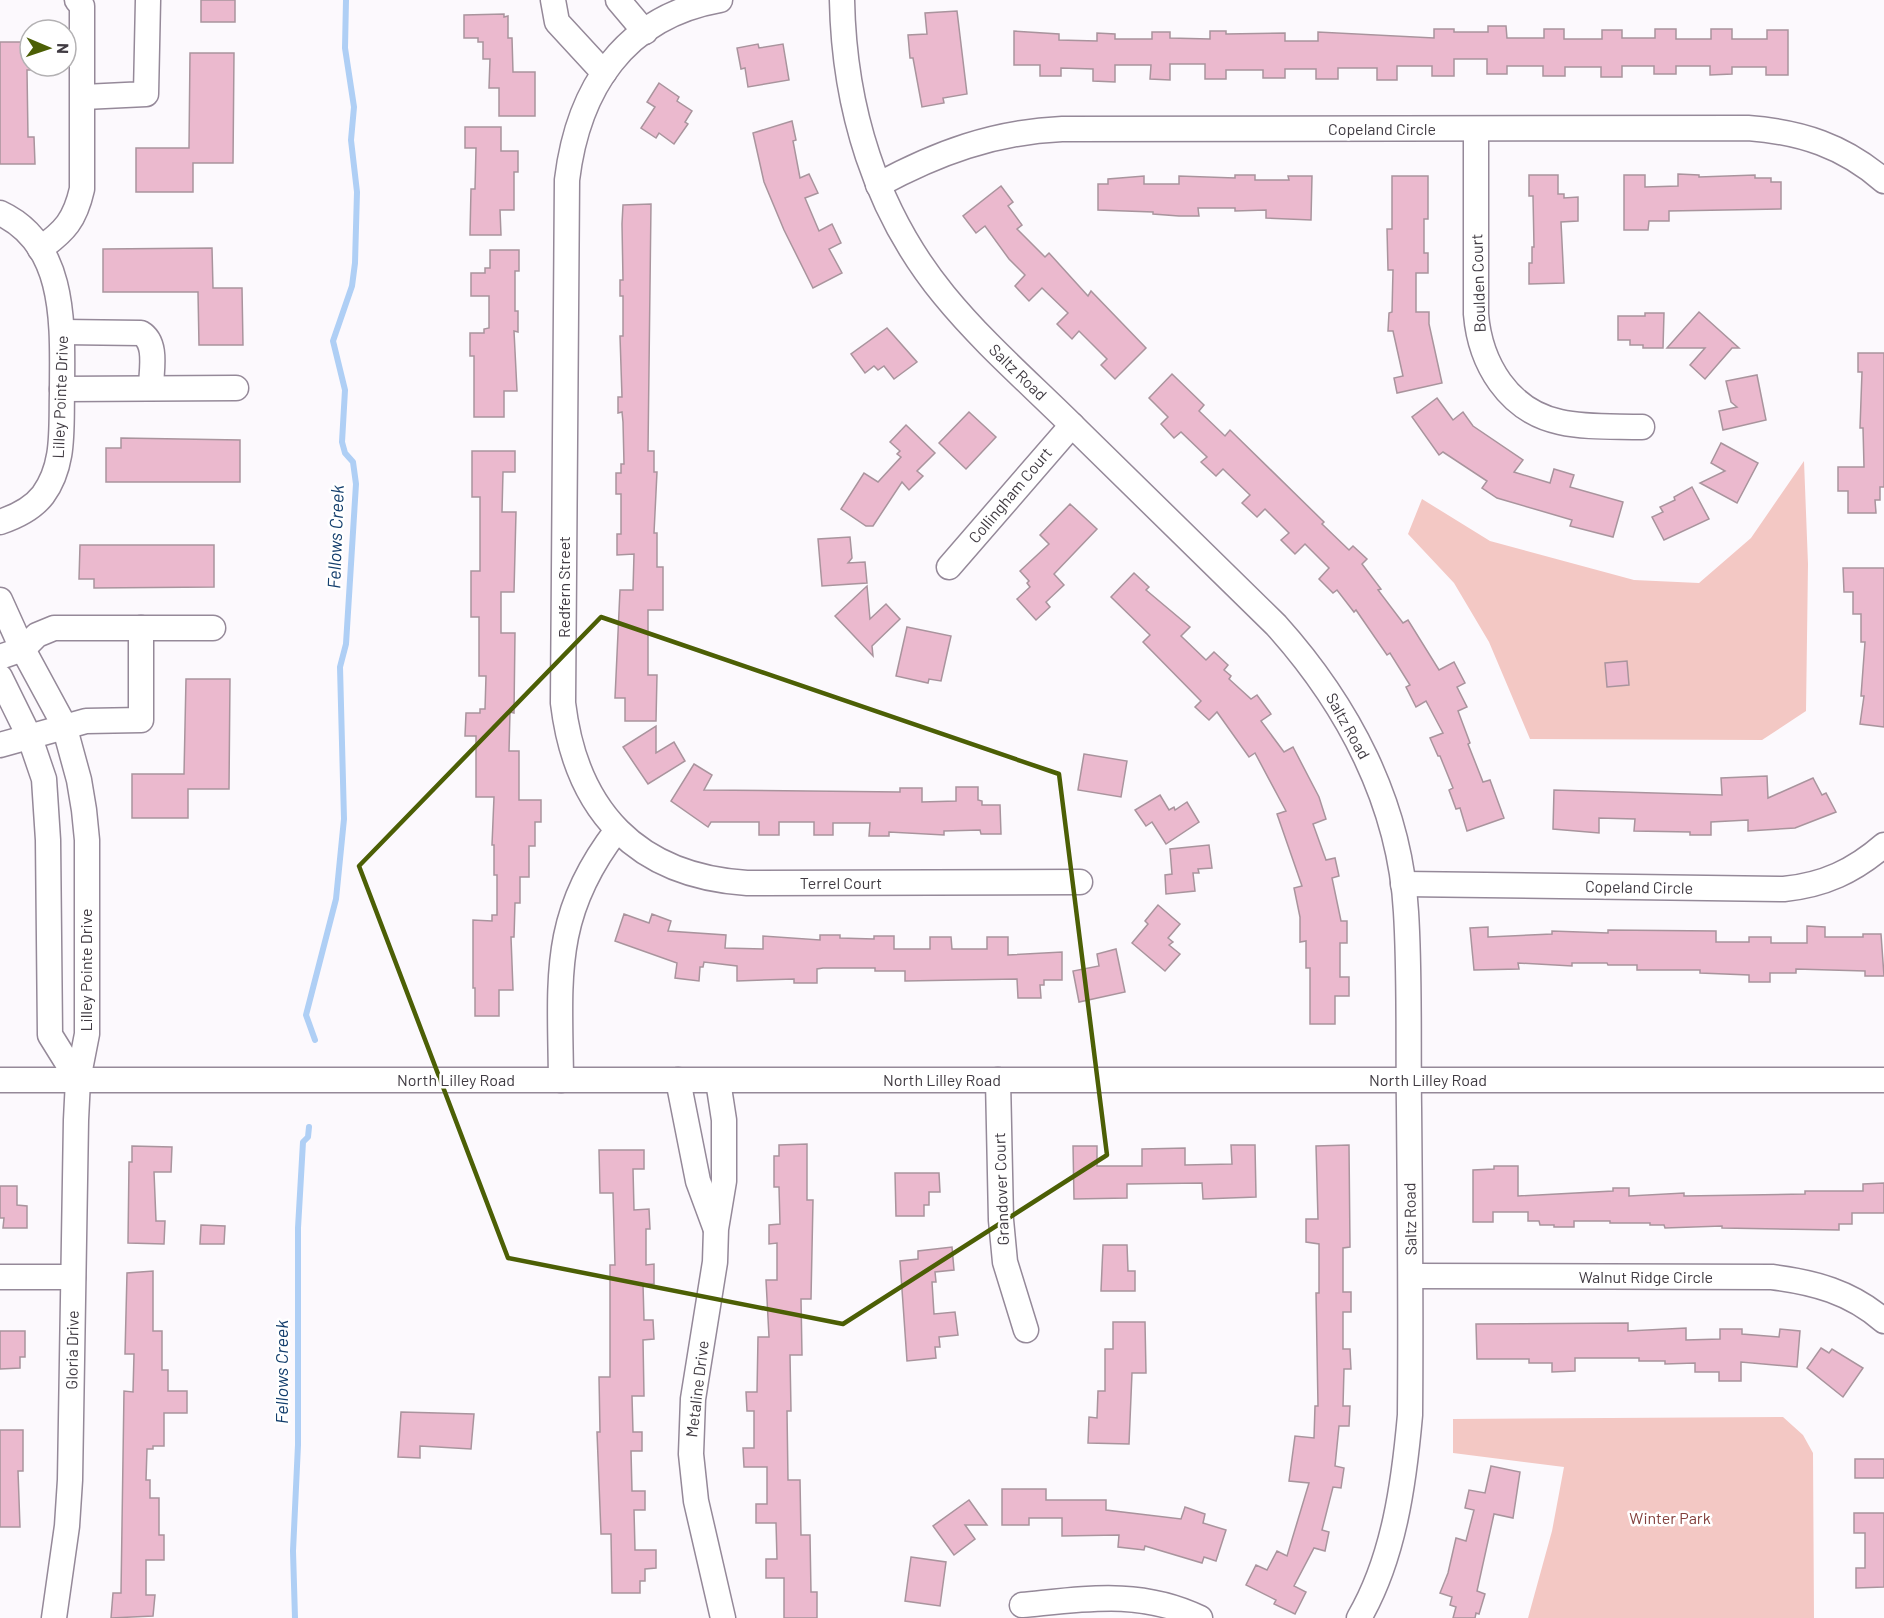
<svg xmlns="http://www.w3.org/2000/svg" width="1884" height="1618" font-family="Barlow,sans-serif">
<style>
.green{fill:#f3c8c4}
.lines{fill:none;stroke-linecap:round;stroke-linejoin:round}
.stream{stroke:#afcff5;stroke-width:6}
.building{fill:#ebb9ce;stroke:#a9949d;stroke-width:1.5}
.minor-casing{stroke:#958999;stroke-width:27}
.minor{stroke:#fff;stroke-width:24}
.marked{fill:none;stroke:#4c5f05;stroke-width:4.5;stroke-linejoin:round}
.labels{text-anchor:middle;stroke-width:5;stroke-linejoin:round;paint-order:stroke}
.street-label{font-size:16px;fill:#403b42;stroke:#fff}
.park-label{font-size:16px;fill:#83403d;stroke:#fff}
.water-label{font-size:18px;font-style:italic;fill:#123d6c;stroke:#fff}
</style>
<rect width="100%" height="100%" fill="#fcf9fd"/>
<!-- green -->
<g class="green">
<polygon points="1804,461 1808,564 1806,711 1762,740 1530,739 1489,642 1454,583 1408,534 1422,499 1490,541 1634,580 1699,583 1751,538"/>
<polygon points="1783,1417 1803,1435 1813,1453 1814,1618 1528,1618 1552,1531 1564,1467 1453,1453 1453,1419"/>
</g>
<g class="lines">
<!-- stream -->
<g class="stream">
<polyline points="315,1040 306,1015 336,899 344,819 340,667 346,644 356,484 353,462 345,453 342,442 345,390 333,341 352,286 355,263 357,192 351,140 354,107 345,48 346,0"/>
<polyline points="295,1618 293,1551 298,1445 298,1228 303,1142 308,1137 309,1127"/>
</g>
</g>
<!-- building -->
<g class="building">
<rect x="201" y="0" width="34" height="22"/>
<polygon points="957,11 967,94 943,98 944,103 922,107 913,58 910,58 908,35 927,34 925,13"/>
<polygon points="504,14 504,17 508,16 508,38 512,38 513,72 535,72 535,116 499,116 499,88 489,88 490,59 483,59 483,42 478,42 478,38 464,38 464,15"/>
<polygon points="1488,26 1506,26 1507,38 1544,38 1544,29 1564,29 1564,39 1602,39 1602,30 1622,30 1622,38 1655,38 1655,29 1676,29 1676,39 1711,39 1711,29 1732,29 1732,39 1767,39 1767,30 1788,30 1788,75 1766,75 1766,67 1732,67 1732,74 1710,75 1710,66 1676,66 1676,74 1654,74 1654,66 1622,66 1622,77 1601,77 1601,67 1565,67 1565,76 1543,76 1543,66 1507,66 1507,74 1487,74 1487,59 1454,59 1454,76 1432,76 1432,66 1397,66 1397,80 1377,80 1377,68 1338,68 1338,79 1316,79 1316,69 1285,69 1285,78 1263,78 1263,70 1226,70 1226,79 1205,79 1205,64 1170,64 1170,80 1150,79 1151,65 1115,65 1115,82 1093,81 1093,69 1061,68 1061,76 1040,76 1040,65 1014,65 1014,31 1059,34 1059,40 1097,41 1097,33 1115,34 1115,39 1152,39 1152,32 1170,32 1170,38 1210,39 1210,31 1226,31 1226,34 1285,33 1285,41 1318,41 1318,32 1434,38 1434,29 1454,29 1454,32 1488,32"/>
<polygon points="0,42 30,42 30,70 27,70 28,137 34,137 35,164 0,164"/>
<polygon points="758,44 759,48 783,44 789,80 748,87 745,68 741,69 737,48"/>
<polygon points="190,53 234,53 233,163 193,163 193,192 136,192 136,148 189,148"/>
<polygon points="659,83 679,97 677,101 692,111 685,122 688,124 674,144 659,133 656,138 641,128 655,107 647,102"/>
<polygon points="792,121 796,140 793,141 800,178 809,174 818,193 805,198 819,231 832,224 841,243 829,249 842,273 813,288 784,230 764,182 753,133"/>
<polygon points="465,127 501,127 501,151 518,151 518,172 514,172 514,210 500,210 501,235 470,235 471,189 475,189 476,148 465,148"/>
<polygon points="1678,174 1699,175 1699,177 1755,175 1755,178 1771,178 1771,182 1781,182 1781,209 1669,211 1669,221 1649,221 1648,230 1624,230 1624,175 1645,175 1645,187 1678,186"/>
<polygon points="1235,175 1255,175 1255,180 1289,180 1288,176 1312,176 1311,220 1266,218 1266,210 1235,211 1235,208 1198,208 1199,216 1179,216 1153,214 1153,212 1098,210 1098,184 1108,184 1108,179 1144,176 1144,184 1179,184 1179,176 1235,178"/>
<polygon points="1529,175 1558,175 1558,194 1564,194 1564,198 1578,197 1578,221 1561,222 1564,283 1529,284 1529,263 1532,263 1532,247 1534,247 1533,196 1529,196"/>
<polygon points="1392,176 1428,176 1428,219 1424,219 1424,253 1428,253 1428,273 1416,273 1416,312 1429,312 1429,324 1442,383 1397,393 1394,378 1403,376 1393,331 1388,331 1389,313 1392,312 1393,270 1388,270 1387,229 1392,229"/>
<polygon points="1001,186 1013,202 1008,206 1022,225 1017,229 1045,257 1049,253 1088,296 1091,291 1146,348 1115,379 1101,365 1107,359 1079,331 1072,339 1057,324 1068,313 1042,288 1029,301 1015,286 1025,275 1009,259 985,226 976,233 963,216"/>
<polygon points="651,204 648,451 654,451 654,472 657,472 654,533 657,533 657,567 663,567 663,610 648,610 648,675 657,675 656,721 625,721 625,698 615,698 620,590 633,590 634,554 617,555 617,534 621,534 621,494 616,494 616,473 621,473 621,464 624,464 623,422 622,412 618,413 618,397 622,397 620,336 623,336 623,296 620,296 620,280 623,280 622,224 623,205"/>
<polygon points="212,248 213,288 242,288 243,345 199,345 198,292 103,292 103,249"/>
<polygon points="490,250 519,250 519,271 515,271 515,311 518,311 518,332 514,331 517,391 504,391 504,417 474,417 474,356 470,356 470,333 484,333 484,329 489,328 489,296 471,296 471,273 485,273 485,268 490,268"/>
<polygon points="1699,312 1739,348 1732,348 1705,379 1690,365 1705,348 1667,348"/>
<polygon points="1645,313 1664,313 1663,348 1643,348 1643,345 1630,345 1630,340 1618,340 1618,316 1645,316"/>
<polygon points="887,328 917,362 894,379 884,366 878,370 874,366 865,373 851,354"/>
<polygon points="1858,353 1884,353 1884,487 1880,487 1880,500 1875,500 1876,513 1848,513 1848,491 1838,491 1838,467 1864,467 1863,428 1860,428 1862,372 1858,372"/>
<polygon points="1172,374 1204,405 1199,411 1225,436 1230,430 1324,522 1322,524 1349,550 1353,546 1367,559 1362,564 1381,589 1378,590 1403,623 1408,620 1439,670 1454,662 1465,683 1457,687 1467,707 1458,711 1470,743 1468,744 1483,782 1490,780 1504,818 1467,831 1460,808 1456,809 1449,790 1453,788 1440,756 1438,756 1430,738 1443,733 1426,701 1416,707 1406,687 1410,685 1390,653 1387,655 1356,610 1354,612 1337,590 1333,593 1319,579 1329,568 1305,544 1295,554 1281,540 1289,533 1265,509 1257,517 1242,503 1250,495 1223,469 1216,476 1201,462 1207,457 1181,432 1174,438 1161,424 1168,417 1149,398"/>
<polygon points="1757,375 1766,420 1723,430 1719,411 1737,407 1731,402 1726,381"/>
<polygon points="1437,398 1453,420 1463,412 1473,426 1523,460 1514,472 1550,483 1554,469 1574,475 1570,487 1623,502 1613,537 1570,526 1572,520 1497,498 1482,488 1487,481 1443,452 1439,455 1412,417"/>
<polygon points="969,412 996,437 966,469 939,443"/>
<polygon points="906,425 935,453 917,471 923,476 909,490 902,482 873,526 866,526 841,509 864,473 878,482 901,457 897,454 900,451 890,442"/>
<polygon points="121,438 240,440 240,482 106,482 106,448 121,448"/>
<polygon points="1721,443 1758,463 1737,503 1700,483 1725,471 1711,463"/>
<polygon points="472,451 515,451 515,472 503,472 502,512 516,512 514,592 501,592 501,633 515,633 514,713 510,712 509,751 519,751 519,800 541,800 541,822 535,822 535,846 529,846 529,877 520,877 520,903 515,903 514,937 511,937 513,990 499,990 499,1016 475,1016 475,988 473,988 473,920 492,921 492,915 497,915 497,875 494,875 494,845 492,845 494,797 476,797 476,736 465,736 466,713 480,713 480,709 485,709 486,676 479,676 479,617 471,617 471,571 480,571 480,497 472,497"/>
<polygon points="1692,487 1709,519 1664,540 1652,517 1663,512 1660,507 1675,500 1674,497"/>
<polygon points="1070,504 1097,529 1054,574 1064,585 1046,602 1050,607 1036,620 1017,599 1030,587 1027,583 1029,581 1020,571 1049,544 1040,535"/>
<polygon points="850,537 852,558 848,563 865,562 867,583 822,586 818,539"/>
<polygon points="80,545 214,545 214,587 94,588 94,579 79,579"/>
<polygon points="1843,568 1884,568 1884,727 1860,724 1864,696 1861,696 1865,642 1861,642 1861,614 1853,614 1853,592 1844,592"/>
<polygon points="1134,573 1149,587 1146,590 1190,627 1181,636 1206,660 1214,652 1228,665 1224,670 1231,676 1229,679 1251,699 1257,695 1271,714 1261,721 1284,752 1293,747 1319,797 1326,819 1313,824 1326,860 1335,858 1339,876 1332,878 1341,921 1347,921 1347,943 1340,943 1340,977 1349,977 1349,996 1335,996 1335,1024 1310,1024 1310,968 1306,968 1306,941 1300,942 1300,917 1294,888 1302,886 1277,814 1286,811 1255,753 1249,757 1217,712 1209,720 1195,707 1201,701 1143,642 1150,635 1111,597"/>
<polygon points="867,586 870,619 886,604 900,619 872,646 873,656 835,616"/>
<polygon points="907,627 951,636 941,681 929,679 928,683 896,676"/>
<polygon points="1627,661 1629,685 1607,687 1605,663"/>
<polygon points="186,679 230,679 229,789 188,789 188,818 132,818 132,774 184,774"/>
<polygon points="656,726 656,753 674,742 685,761 648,784 623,747"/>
<polygon points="1084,754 1127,761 1121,797 1078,790"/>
<polygon points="694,764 712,775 704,790 900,792 900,788 922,788 922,802 956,801 956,787 978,787 978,800 982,801 982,805 1000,805 1001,834 981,834 980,830 944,831 944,835 889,832 889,836 869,836 870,823 833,823 833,835 814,835 814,822 779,822 779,835 759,835 759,822 711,822 708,827 671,801"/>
<polygon points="1767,776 1768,798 1813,778 1822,795 1826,793 1836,812 1795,828 1748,831 1748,820 1711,822 1711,835 1690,835 1690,832 1634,831 1635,819 1599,818 1599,833 1553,829 1554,790 1722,795 1721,778"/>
<polygon points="1160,795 1169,810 1174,807 1175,810 1187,802 1199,822 1166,844 1152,822 1146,826 1135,810"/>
<polygon points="1209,845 1212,868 1198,869 1199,873 1193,873 1195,891 1166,894 1165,875 1172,874 1170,849"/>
<polygon points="1158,905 1180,924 1168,938 1173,942 1169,945 1180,954 1165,971 1132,943 1148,924 1145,921"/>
<polygon points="624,914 649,923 652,914 671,921 668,931 726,935 725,948 763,949 763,936 820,940 820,935 840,935 840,938 874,939 874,936 894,936 894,949 930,949 930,937 951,937 952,949 987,949 987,937 1008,937 1008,955 1062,952 1062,980 1044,980 1044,985 1040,985 1041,998 1018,998 1017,979 905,981 905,971 875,971 875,968 823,968 817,969 817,983 794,983 794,979 737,981 737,966 704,962 703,967 700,967 699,981 675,978 677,963 615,941"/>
<polygon points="1807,926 1825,927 1825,937 1863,937 1863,934 1881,934 1884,976 1865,976 1865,971 1796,969 1796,973 1770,973 1770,982 1749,982 1749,975 1700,973 1700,970 1637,970 1637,965 1608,965 1607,963 1572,963 1572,966 1518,963 1519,969 1474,970 1470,928 1488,927 1488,937 1552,934 1552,931 1608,933 1608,930 1716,931 1716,942 1749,942 1749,937 1771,937 1771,943 1807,943"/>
<polygon points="1116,949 1125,992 1079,1002 1073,971 1099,966 1097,954"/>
<polygon points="807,1144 807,1200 813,1200 811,1299 801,1299 802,1355 790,1355 791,1411 787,1411 788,1480 800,1480 801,1535 810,1535 811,1592 817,1592 817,1618 784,1618 784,1578 766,1578 766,1559 777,1559 776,1523 756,1523 756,1504 767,1504 767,1467 744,1467 743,1448 754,1448 754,1411 747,1411 746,1392 757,1392 758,1337 769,1337 766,1280 777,1280 777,1243 769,1244 769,1225 780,1224 779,1187 774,1187 774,1156 779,1156 779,1145"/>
<polygon points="1231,1145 1255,1145 1256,1197 1203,1199 1202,1183 1127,1184 1127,1198 1074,1199 1073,1146 1097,1146 1097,1166 1142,1166 1142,1149 1185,1148 1185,1165 1232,1164"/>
<polygon points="1349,1145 1350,1247 1343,1248 1343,1292 1351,1292 1351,1312 1343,1312 1343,1349 1350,1349 1351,1369 1344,1369 1343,1406 1350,1406 1349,1426 1339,1426 1335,1466 1344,1468 1341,1488 1333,1487 1322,1530 1329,1532 1325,1551 1314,1548 1294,1586 1306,1592 1295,1614 1274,1604 1276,1600 1246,1585 1256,1565 1267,1570 1277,1551 1287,1556 1309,1483 1289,1481 1295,1436 1314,1438 1315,1406 1318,1406 1316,1293 1319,1293 1319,1244 1306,1242 1306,1219 1318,1219 1316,1146"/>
<polygon points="132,1146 172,1147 171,1172 154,1172 156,1221 165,1221 164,1244 128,1243 129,1162 132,1162"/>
<polygon points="599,1150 644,1150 644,1169 633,1169 634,1210 649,1209 650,1229 646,1229 646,1265 654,1264 654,1284 643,1284 644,1320 653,1320 654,1339 643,1340 644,1396 632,1396 633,1432 642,1432 642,1451 631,1451 632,1491 645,1491 645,1510 634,1510 635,1550 656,1550 656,1568 645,1569 645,1581 640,1581 640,1593 612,1593 611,1534 601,1534 597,1432 600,1432 599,1377 610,1377 610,1265 615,1265 613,1193 600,1193"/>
<polygon points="1494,1166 1518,1166 1518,1196 1613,1191 1613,1188 1629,1188 1629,1196 1684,1193 1684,1196 1805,1194 1805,1191 1863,1191 1863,1184 1884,1183 1884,1213 1852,1213 1852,1224 1839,1224 1839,1230 1722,1228 1722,1226 1665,1228 1664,1225 1650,1225 1650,1223 1610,1223 1610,1221 1574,1221 1574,1227 1554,1227 1554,1225 1540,1225 1539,1221 1528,1221 1528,1212 1493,1212 1493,1222 1473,1222 1473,1170 1494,1169"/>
<polygon points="895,1173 939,1173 940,1192 929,1192 929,1205 924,1205 924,1216 896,1216"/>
<polygon points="0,1186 17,1186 17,1205 27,1206 27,1228 3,1228 4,1218 0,1218"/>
<polygon points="201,1225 225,1226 224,1244 200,1244"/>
<polygon points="1103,1245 1127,1245 1128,1271 1135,1271 1135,1291 1101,1291"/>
<polygon points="952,1247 954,1270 935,1272 936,1282 932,1282 934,1314 955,1312 958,1335 939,1337 940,1347 935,1347 936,1358 907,1361 900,1261 918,1259 918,1251"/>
<polygon points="153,1271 153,1331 162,1331 162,1370 168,1370 168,1391 187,1391 187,1413 164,1413 164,1446 153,1446 153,1449 147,1449 146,1480 150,1480 150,1498 159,1498 159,1535 164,1535 164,1560 146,1560 146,1595 155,1595 153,1616 111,1618 113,1593 121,1593 124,1391 133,1392 134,1354 125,1354 127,1273"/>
<polygon points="1113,1322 1145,1322 1146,1373 1132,1373 1129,1444 1088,1443 1089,1417 1097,1418 1098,1391 1105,1391 1105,1349 1113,1349"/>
<polygon points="1628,1323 1628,1331 1686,1328 1686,1340 1720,1339 1720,1329 1742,1329 1742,1334 1779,1337 1780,1329 1800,1331 1797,1367 1741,1362 1741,1381 1719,1381 1719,1372 1695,1372 1695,1363 1665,1364 1665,1361 1639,1361 1639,1358 1575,1358 1575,1371 1552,1372 1552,1363 1529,1363 1529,1359 1477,1359 1476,1324"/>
<polygon points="0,1331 25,1331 25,1357 20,1357 20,1368 0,1369"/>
<polygon points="1821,1348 1829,1353 1832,1349 1863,1368 1843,1397 1807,1368"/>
<polygon points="401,1412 474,1414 471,1449 420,1446 420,1458 398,1457"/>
<polygon points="0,1430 23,1430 23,1471 18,1471 20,1527 0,1527"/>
<rect x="1855" y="1459" width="29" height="19"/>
<polygon points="1491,1466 1520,1472 1513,1518 1494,1514 1477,1591 1485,1594 1479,1614 1476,1613 1475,1618 1453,1618 1456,1607 1450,1605 1452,1597 1440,1593 1448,1573 1456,1538 1466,1541 1474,1510 1465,1508 1469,1490 1485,1493"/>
<polygon points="1002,1489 1046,1489 1046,1500 1106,1500 1106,1510 1181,1519 1185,1507 1205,1514 1203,1523 1226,1530 1216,1561 1204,1557 1202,1563 1145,1546 1144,1550 1118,1547 1119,1535 1062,1536 1062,1518 1029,1518 1029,1525 1002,1525"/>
<polygon points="969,1500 987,1525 965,1525 975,1539 954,1555 933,1526"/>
<polygon points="1854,1513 1884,1513 1884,1587 1856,1588 1856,1568 1865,1568 1865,1533 1854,1533"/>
<polygon points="911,1557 946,1562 940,1606 905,1601"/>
</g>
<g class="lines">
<defs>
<g id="minor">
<polyline points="553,0 557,22 604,73"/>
<polyline points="618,0 645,32"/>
<path d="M720 0C624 17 578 89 567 180L563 703C576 811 637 876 747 883L1080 882"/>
<path d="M842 0C844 107 875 211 944 295 984 344 1033 386 1078 431 1144 495 1210 560 1276 625 1348 705 1400 803 1406 912 1410 976 1408 1042 1409 1107 1410 1209 1411 1312 1410 1415 1404 1483 1394 1558 1359 1618"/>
<polyline points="84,97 146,94 148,0"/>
<path d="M1476 129V314C1480 363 1508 411 1560 422 1586 428 1616 426 1642 427"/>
<path d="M878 185C937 153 994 132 1062 129L1748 128C1801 132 1844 146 1884 181"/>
<path d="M0 213C69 245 62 331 62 393 61 429 65 465 43 495 33 508 15 517 0 522"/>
<path d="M40 249C65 231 75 220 82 189V6L77 0"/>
<path d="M63 332 141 333C158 343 151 371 151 388"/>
<polyline points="62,389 236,388"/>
<polyline points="949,567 1072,425"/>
<polyline points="0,600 19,642 64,725 79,780 84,810 87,840 87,1034 78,1080 76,1120 70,1480 67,1526 54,1618"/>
<polyline points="0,657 23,649 37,635 54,628 213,628"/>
<polyline points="0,677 30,738 44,779 48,840 50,1035 78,1080"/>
<polyline points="0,745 86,721 141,720 141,628"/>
<path d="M1403 884 1784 889C1824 885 1854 871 1884 845"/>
<polyline points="0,1080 1884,1080"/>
<path d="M561 1080C560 978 551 915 617 830"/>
<polyline points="678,1080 698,1181 715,1227"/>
<polyline points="998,1080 1001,1220 1005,1262 1026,1330"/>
<polyline points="718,1081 724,1120 724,1181 716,1229 715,1262 693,1399 691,1454 696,1501 723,1618"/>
<path d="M1411 1276 1772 1277C1813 1282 1851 1292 1884 1321"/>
<polyline points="0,1277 73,1277"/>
<path d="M1022 1605C1085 1599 1140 1589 1200 1618"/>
</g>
</defs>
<!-- minor casing -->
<use href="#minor" class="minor-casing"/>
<!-- minor -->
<use href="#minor" class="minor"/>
</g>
<!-- marked area -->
<path class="marked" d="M601 617 1059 774 1107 1155 843 1324 508 1258 359 866Z"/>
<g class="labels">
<!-- street labels -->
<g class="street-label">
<text x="1382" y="135">Copeland Circle</text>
<text transform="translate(1478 283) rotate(-92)" y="6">Boulden Court</text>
<text transform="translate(1018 372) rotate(44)" y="6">Saltz Road</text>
<text transform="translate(60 397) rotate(-88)" y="6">Lilley Pointe Drive</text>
<text transform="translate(1010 495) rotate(-50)" y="6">Collingham Court</text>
<text transform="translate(564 587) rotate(-90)" y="6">Redfern Street</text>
<text transform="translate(1348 726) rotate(61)" y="6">Saltz Road</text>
<text x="841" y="889">Terrel Court</text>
<text transform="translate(1639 887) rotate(1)" y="6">Copeland Circle</text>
<text transform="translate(86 970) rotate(-90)" y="6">Lilley Pointe Drive</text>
<text x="456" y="1086">North Lilley Road</text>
<text x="942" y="1086">North Lilley Road</text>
<text x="1428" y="1086">North Lilley Road</text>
<text transform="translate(1001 1189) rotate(-92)" y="6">Grandover Court</text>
<text transform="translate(1410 1219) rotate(-91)" y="6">Saltz Road</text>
<text x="1646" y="1283">Walnut Ridge Circle</text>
<text transform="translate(72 1350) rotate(-89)" y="6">Gloria Drive</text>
<text transform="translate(697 1389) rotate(-83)" y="6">Metaline Drive</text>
</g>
<!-- park labels -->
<g class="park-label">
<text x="1670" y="1524">Winter Park</text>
</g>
<!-- water labels -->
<g class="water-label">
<text transform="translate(336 537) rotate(-88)" y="6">Fellows Creek</text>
<text transform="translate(282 1372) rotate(-90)" y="6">Fellows Creek</text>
</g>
</g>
<!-- north arrow -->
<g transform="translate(48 48) rotate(92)"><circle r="28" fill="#ffffff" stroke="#b3b1b3" stroke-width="1.5"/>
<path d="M0-4.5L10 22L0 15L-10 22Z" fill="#4c5f05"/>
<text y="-9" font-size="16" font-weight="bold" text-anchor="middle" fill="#403b42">N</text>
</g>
</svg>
